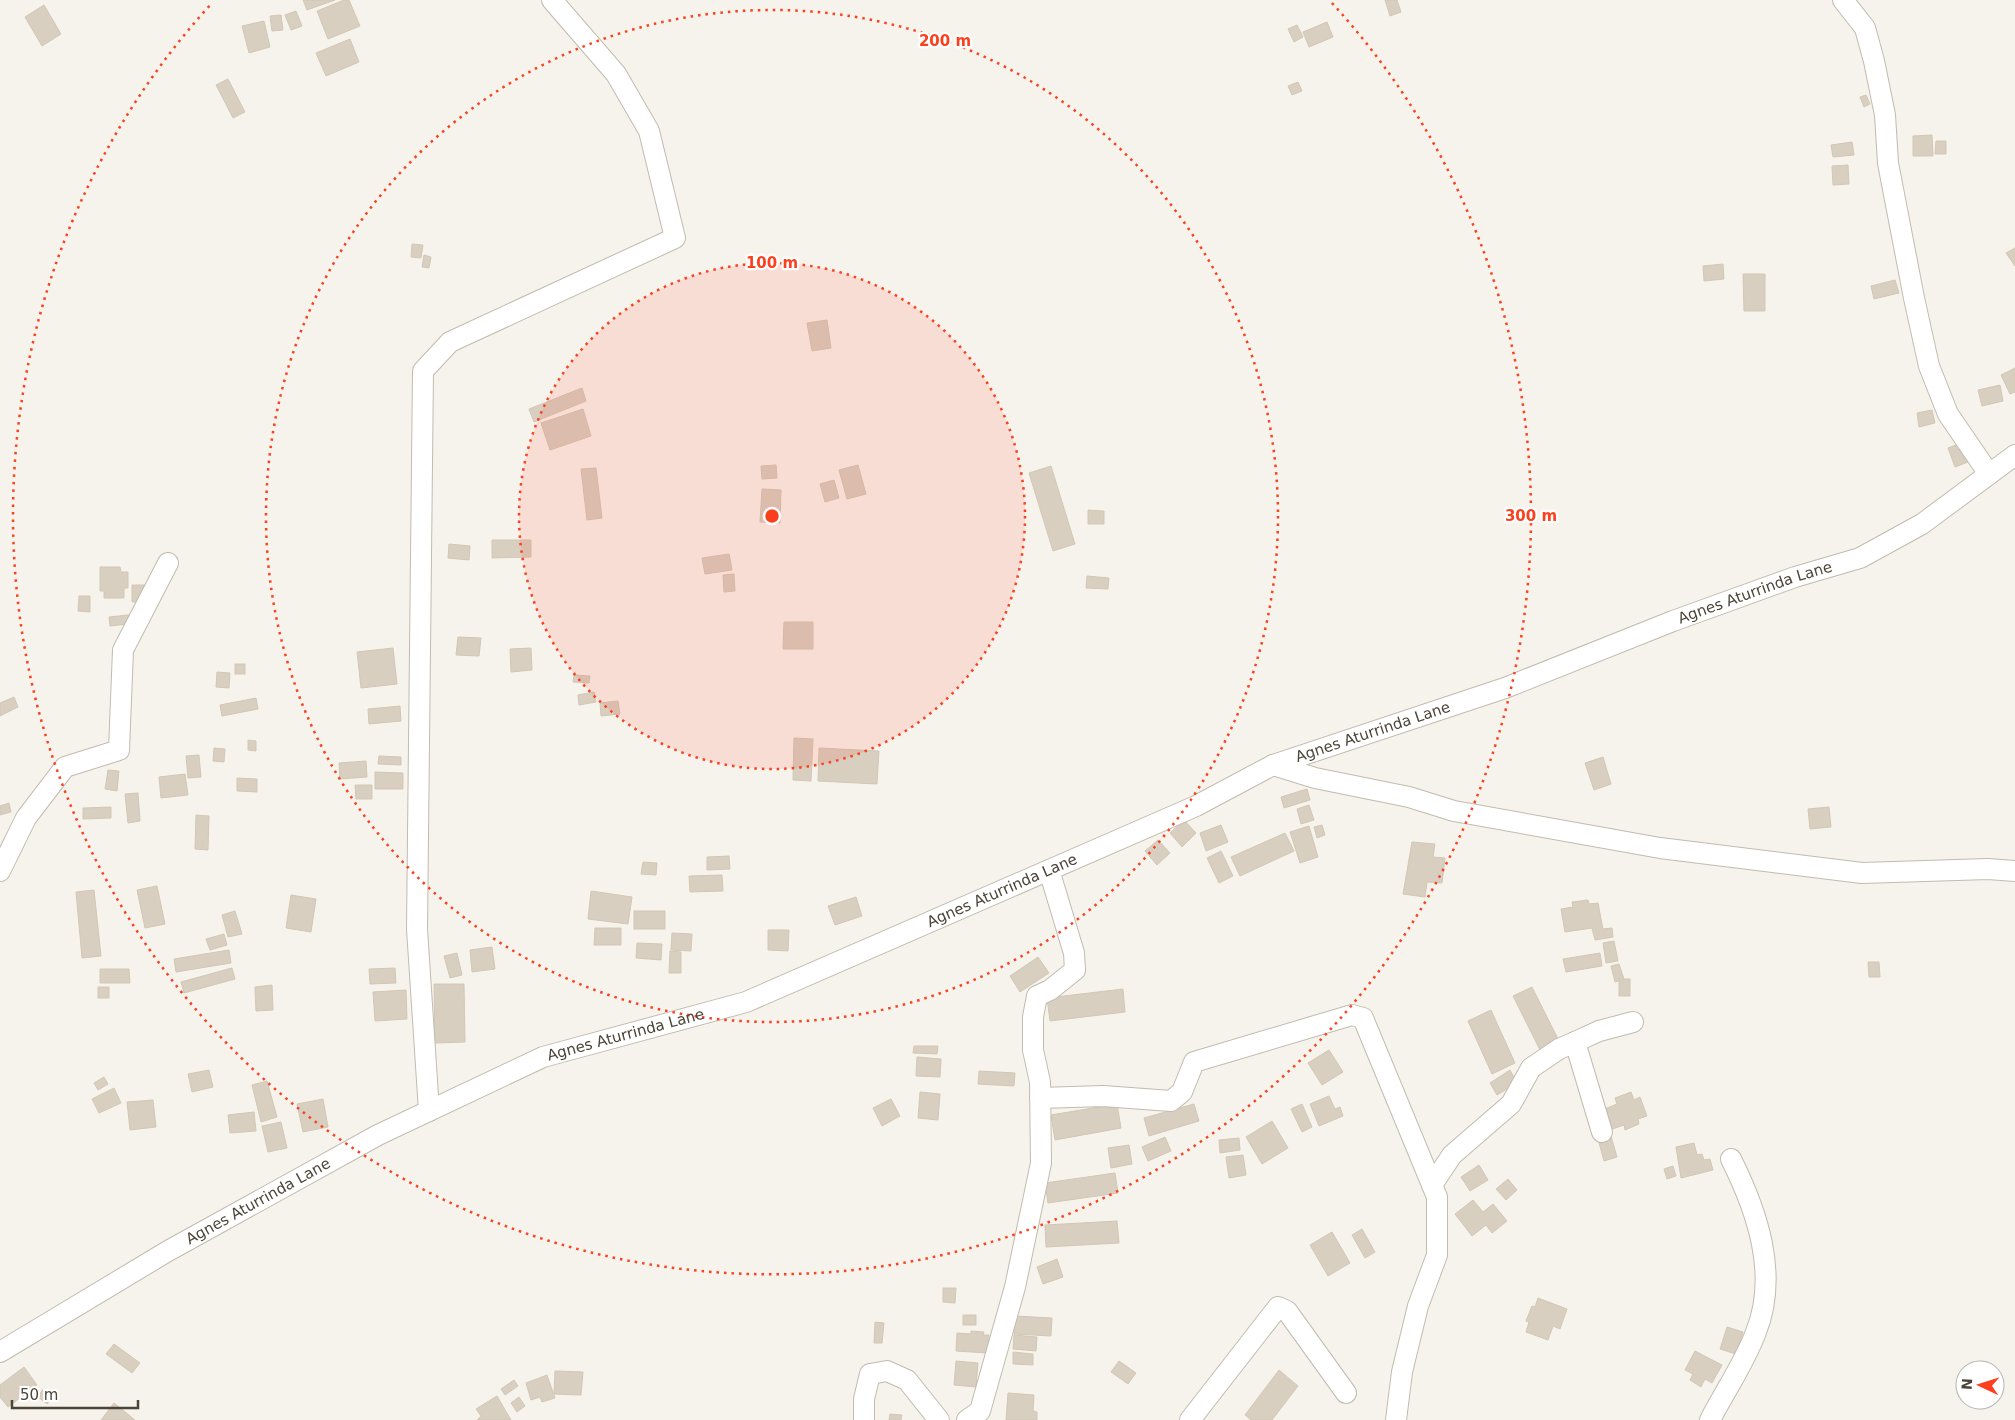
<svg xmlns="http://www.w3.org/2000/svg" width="2015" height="1420" font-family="'DejaVu Sans',sans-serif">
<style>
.building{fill:#d8cfc1;stroke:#d3c7b4}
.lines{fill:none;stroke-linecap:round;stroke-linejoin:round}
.minor-casing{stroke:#c2bbae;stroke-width:22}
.minor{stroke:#fff;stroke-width:20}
.ring{fill:none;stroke:#fc3f1d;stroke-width:2.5;stroke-dasharray:2.5 5}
.labels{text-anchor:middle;stroke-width:4.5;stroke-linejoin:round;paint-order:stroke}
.street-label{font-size:15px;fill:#4b4439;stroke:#fff}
.centre{fill:#fc3f1d;stroke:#fff;stroke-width:2.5}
.ring-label{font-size:15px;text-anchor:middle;font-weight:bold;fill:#fc3f1d;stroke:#fff;stroke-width:4.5;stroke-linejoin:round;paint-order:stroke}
</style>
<rect width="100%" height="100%" fill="#f6f3ec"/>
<!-- building -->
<g class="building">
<polygon points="303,0 335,0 307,10"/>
<polygon points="344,0 349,0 360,26 328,39 317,11"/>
<polygon points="1385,0 1397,0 1401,12 1390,16"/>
<polygon points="44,5 61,34 42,46 25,17"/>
<polygon points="296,11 302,26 291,30 285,15"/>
<polygon points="281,15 283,30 272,31 270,16"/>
<polygon points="264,21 270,47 249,53 242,26"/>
<polygon points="1327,22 1333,37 1309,47 1303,32"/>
<polygon points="1297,25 1303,37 1294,42 1288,29"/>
<polygon points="350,39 359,62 326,76 316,53"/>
<polygon points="228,79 245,112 233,118 216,85"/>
<polygon points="1298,82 1302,91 1292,95 1288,86"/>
<polygon points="1866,95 1870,104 1864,107 1860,97"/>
<polygon points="1932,135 1933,156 1913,156 1913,136"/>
<polygon points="1936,141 1946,141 1946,154 1935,154"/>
<polygon points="1852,142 1854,155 1833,157 1831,145"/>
<polygon points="1848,165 1849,184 1833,185 1832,166"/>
<polygon points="412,244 423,245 421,258 411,257"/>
<polygon points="2015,248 2015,266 2006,253"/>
<polygon points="424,255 431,257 429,268 422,267"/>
<polygon points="1723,264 1724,279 1704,281 1703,266"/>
<polygon points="1743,274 1765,274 1765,311 1744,311"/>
<polygon points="1895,280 1899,293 1874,299 1871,286"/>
<polygon points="827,320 831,348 812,351 807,323"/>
<polygon points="2015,368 2015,392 2010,394 2001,375"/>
<polygon points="2000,385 2003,401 1982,406 1978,390"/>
<polygon points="582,388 586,401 534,422 529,409"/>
<polygon points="583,409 591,436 550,450 541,423"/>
<polygon points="1932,410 1935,423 1919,427 1917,413"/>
<polygon points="1961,443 1968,462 1955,467 1948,448"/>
<polygon points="776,465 777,478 762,479 761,466"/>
<polygon points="858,465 866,494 847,499 839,470"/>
<polygon points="1051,466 1075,544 1053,551 1029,473"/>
<polygon points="596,468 602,518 587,520 581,469"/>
<polygon points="834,480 839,498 825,502 820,484"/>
<polygon points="762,489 781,490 780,523 760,522"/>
<polygon points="1088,510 1104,511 1104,524 1088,524"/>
<polygon points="492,540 531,540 531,557 492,558"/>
<polygon points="449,544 470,546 469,560 448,558"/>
<polygon points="729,554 732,570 705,574 702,558"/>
<polygon points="100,567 120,567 121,572 128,572 128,588 124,588 124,598 104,598 104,591 100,591"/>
<polygon points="734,574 735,591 724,592 723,575"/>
<polygon points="1087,576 1109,578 1108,589 1086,588"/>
<polygon points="132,585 145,585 146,602 132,602"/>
<polygon points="79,596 90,596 90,612 78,611"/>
<polygon points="137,614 137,623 110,626 109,617"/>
<polygon points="784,622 813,622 813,649 783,649"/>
<polygon points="458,637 481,638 479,656 456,655"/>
<polygon points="393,648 397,684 361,688 357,652"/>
<polygon points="531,648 532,670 511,672 510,649"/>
<rect x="235" y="664" width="10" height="10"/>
<polygon points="217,672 230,673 229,688 216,687"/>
<polygon points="574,675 590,676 589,683 573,682"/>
<polygon points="594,692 596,702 579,705 578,695"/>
<polygon points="14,697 18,707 0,716 0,703"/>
<polygon points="256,698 258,709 222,716 220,705"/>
<polygon points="618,701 620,714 601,716 600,703"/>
<polygon points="400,706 401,721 369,724 368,709"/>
<polygon points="794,738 813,739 811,781 793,780"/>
<polygon points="248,740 256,741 256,751 248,750"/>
<polygon points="214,748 225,749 224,762 213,761"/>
<polygon points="819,748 879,751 877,784 818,781"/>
<polygon points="199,755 201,777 188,778 186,756"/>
<polygon points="379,756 401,757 401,765 378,764"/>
<polygon points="1603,757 1611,784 1594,790 1585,763"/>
<polygon points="366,761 367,777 340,779 339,763"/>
<polygon points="108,770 119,771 117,791 105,789"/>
<polygon points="375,772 403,773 403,789 375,789"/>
<polygon points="185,774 188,795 161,798 159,777"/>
<polygon points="237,778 257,779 257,792 237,791"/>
<polygon points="355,785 372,785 372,799 356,799"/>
<polygon points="1307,789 1310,800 1284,808 1281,797"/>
<polygon points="138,793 140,821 128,823 125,794"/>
<polygon points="9,803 11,812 0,815 0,806"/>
<polygon points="1309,805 1314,820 1301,824 1297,809"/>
<polygon points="111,807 111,818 83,819 83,808"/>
<polygon points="1829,807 1831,827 1810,829 1808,809"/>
<polygon points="196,815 209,816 208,850 195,849"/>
<polygon points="1184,820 1196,833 1182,847 1170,833"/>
<polygon points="1221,825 1228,842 1206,851 1200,833"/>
<polygon points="1322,825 1325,835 1317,838 1314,827"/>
<polygon points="1309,826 1318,857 1300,863 1290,832"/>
<polygon points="1285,833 1294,851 1240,876 1231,857"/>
<polygon points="1158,840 1170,853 1157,865 1145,851"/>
<polygon points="1412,842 1435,844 1433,857 1445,858 1442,883 1427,882 1425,897 1403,894"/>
<polygon points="1221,851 1233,876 1219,883 1207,858"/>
<polygon points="729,856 730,869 707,870 707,857"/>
<polygon points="643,862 657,863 656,875 641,874"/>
<polygon points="722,875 723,891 690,892 689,876"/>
<polygon points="157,886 165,924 145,928 137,890"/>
<polygon points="94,890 101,956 82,958 76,892"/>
<polygon points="591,891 632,897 628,924 588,919"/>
<polygon points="291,895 316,899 311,932 286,928"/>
<polygon points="856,897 862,916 835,925 828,906"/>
<polygon points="1588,900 1589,904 1598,903 1603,929 1612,928 1613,937 1595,940 1592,928 1565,932 1561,909 1573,907 1572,902"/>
<polygon points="235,911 242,934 228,937 222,915"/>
<rect x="634" y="911" width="31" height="18"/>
<polygon points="595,928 621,928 621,945 594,945"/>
<polygon points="768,930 789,930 788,951 768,950"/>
<polygon points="672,933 692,934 691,951 671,950"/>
<polygon points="224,934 227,945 210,950 206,939"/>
<polygon points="1614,941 1618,961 1606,963 1603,943"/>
<polygon points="637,943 662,944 661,960 636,958"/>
<polygon points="492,947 495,969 472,972 470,950"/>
<polygon points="229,950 231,963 176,972 174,959"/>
<polygon points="670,951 681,952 681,973 669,973"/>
<polygon points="457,953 462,975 450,978 444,956"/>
<polygon points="1600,953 1602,966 1566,972 1563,959"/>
<polygon points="1038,957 1049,973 1020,992 1010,976"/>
<polygon points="1868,962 1879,962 1880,977 1869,977"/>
<polygon points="1619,964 1624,979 1615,982 1611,966"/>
<polygon points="232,968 235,979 184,993 181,982"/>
<polygon points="395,968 396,983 370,984 369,969"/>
<polygon points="100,969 129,969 130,983 100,983"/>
<rect x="1619" y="979" width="11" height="17"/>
<polygon points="434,984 464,984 465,1042 435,1043"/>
<polygon points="272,985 273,1010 256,1011 255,987"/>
<rect x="98" y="987" width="11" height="11"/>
<polygon points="1532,987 1560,1043 1541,1052 1513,996"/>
<polygon points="1123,989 1125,1012 1050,1021 1047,998"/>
<polygon points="406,990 407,1019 375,1021 373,992"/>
<polygon points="1491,1010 1515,1063 1492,1074 1468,1021"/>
<polygon points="914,1046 938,1046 937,1054 913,1053"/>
<polygon points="1329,1050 1343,1072 1322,1085 1308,1063"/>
<polygon points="917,1057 941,1059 940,1077 916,1076"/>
<polygon points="209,1070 213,1087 192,1092 188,1074"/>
<polygon points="1510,1070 1517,1083 1497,1095 1490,1083"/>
<polygon points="979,1071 1015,1073 1014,1086 978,1084"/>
<polygon points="104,1077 108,1084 98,1090 94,1083"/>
<polygon points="267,1081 277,1117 261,1122 252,1085"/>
<polygon points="114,1088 121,1103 99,1113 92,1099"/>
<polygon points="920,1092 940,1094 938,1120 918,1118"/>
<polygon points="1631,1092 1634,1100 1640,1097 1647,1116 1638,1119 1639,1124 1625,1130 1624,1125 1607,1131 1600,1111 1617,1104 1615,1098"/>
<polygon points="1329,1096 1335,1109 1340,1107 1343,1116 1319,1126 1310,1104"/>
<polygon points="323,1099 328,1127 303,1132 297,1104"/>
<polygon points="891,1099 900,1116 882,1126 873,1108"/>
<polygon points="153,1100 156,1127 130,1130 127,1102"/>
<polygon points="1117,1104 1121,1128 1055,1140 1051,1115"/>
<polygon points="1194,1104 1199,1121 1149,1136 1144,1118"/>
<polygon points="1302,1104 1312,1127 1302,1132 1291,1109"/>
<polygon points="254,1112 256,1131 230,1133 228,1115"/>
<polygon points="1272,1121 1288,1148 1262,1164 1246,1137"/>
<polygon points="281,1122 287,1148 268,1152 262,1126"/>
<polygon points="1611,1136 1617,1157 1604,1161 1598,1139"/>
<polygon points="1165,1137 1171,1151 1148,1161 1142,1147"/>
<polygon points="1239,1138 1240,1150 1220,1153 1219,1140"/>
<polygon points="1694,1143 1697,1155 1702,1154 1704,1160 1710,1159 1713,1170 1681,1178 1676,1147"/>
<polygon points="1129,1145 1132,1164 1111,1168 1108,1148"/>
<polygon points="1243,1155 1246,1175 1229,1178 1226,1157"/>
<polygon points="1479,1165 1488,1180 1470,1191 1461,1177"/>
<polygon points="1673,1166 1676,1176 1667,1179 1664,1169"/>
<polygon points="1115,1173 1118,1193 1048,1203 1045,1183"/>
<polygon points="1508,1179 1517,1190 1506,1200 1496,1189"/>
<polygon points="1473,1200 1483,1212 1493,1204 1507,1221 1492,1233 1486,1225 1472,1236 1455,1214"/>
<polygon points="1117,1221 1119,1243 1046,1247 1045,1225"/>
<polygon points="1362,1229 1375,1252 1365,1258 1352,1235"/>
<polygon points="1332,1232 1350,1263 1328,1276 1310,1245"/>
<polygon points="1057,1259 1063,1277 1043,1284 1037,1267"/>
<polygon points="943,1288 956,1288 955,1303 943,1302"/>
<polygon points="1538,1298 1567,1309 1560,1329 1553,1326 1548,1340 1526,1332 1529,1322 1526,1321 1532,1306 1535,1307"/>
<rect x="963" y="1315" width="13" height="10"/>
<polygon points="1015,1316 1052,1318 1051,1336 1014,1334"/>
<polygon points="875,1322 884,1323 882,1343 874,1343"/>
<polygon points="1727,1327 1743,1332 1736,1354 1720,1349"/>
<polygon points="971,1331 984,1332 983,1335 989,1335 988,1353 956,1351 957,1333 971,1334"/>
<polygon points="1014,1335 1037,1337 1036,1351 1013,1349"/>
<polygon points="114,1344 140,1363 132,1373 106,1354"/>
<polygon points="1695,1351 1722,1365 1712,1383 1705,1379 1701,1387 1690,1380 1693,1374 1685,1370"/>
<polygon points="1013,1352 1033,1354 1033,1365 1013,1364"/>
<polygon points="956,1361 978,1363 976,1387 954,1385"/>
<polygon points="1119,1361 1136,1373 1128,1384 1111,1372"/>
<polygon points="24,1367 37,1385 8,1407 0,1397 0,1385"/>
<polygon points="1279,1370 1298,1386 1272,1420 1251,1420 1245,1415"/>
<polygon points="555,1371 583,1372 581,1395 554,1394"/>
<polygon points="547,1375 555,1398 542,1402 540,1397 531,1400 526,1383"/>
<polygon points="514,1380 518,1386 505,1395 501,1389"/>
<polygon points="43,1389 53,1396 47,1404 38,1397"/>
<polygon points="1008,1393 1034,1395 1033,1411 1037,1412 1037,1420 1006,1420"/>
<polygon points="497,1396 511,1420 477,1420 481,1416 476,1409"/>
<polygon points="519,1397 525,1406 517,1412 511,1403"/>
<polygon points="114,1403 135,1420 101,1420"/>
<polygon points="890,1414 902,1415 901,1420 889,1420"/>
</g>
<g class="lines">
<defs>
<g id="minor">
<polyline points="1843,0 1865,28 1874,61 1885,115 1888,163 1914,298 1929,366 1948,414 1989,474"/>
<polyline points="1273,765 1315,778 1409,797 1454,811 1660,848 1862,873 1988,869 2015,871"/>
<polyline points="0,871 26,818 65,767 119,750 123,650 168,563"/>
<polyline points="1575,1042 1602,1132"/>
<polyline points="1040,1098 1103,1096 1171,1101 1182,1092 1194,1062 1352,1015 1363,1018 1437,1197 1437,1255 1418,1306 1402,1372 1396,1420"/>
<polyline points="429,1111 417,929 423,371 450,342 675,238 649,131 616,74 552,0"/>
<polyline points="1432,1185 1452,1155 1511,1104 1531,1068 1559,1049 1575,1042 1599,1031 1633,1022"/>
<path id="s1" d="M0 1352 168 1251 378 1135 543 1057 746 1002 1196 806 1273 765 1505 688 1673 621 1795 577 1860 558 1922 524 2015 455"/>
<polyline points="864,1420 864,1399 870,1374 887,1371 907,1380 939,1420"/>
<polyline points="967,1420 980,1411 1015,1287 1041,1163 1040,1082 1033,1050 1033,1017 1037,996 1050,990 1075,970 1074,953 1049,870"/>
<polyline points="1190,1420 1278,1307 1287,1311 1346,1393"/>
<path d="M1710 1420C1725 1391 1745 1362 1756 1332 1779 1274 1757 1211 1731 1159"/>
</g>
</defs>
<!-- minor casing -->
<use href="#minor" class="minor-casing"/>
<!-- minor -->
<use href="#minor" class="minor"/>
</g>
<!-- distance rings -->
<circle cx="772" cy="516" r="253" fill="#fc3f1d" fill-opacity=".12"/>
<g class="ring">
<circle cx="772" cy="516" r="253"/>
<circle cx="772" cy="516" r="506"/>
<path d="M1332 3A759 759 0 1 1 212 3"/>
</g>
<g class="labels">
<!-- street labels -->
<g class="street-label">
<text dy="5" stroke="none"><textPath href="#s1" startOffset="1919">Agnes Aturrinda Lane</textPath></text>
<text dy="5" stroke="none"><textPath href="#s1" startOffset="1512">Agnes Aturrinda Lane</textPath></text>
<text dy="5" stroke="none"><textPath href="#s1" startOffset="1108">Agnes Aturrinda Lane</textPath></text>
<text dy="5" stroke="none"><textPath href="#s1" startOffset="704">Agnes Aturrinda Lane</textPath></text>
<text dy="5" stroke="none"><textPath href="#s1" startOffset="299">Agnes Aturrinda Lane</textPath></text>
</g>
</g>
<circle cx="772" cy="516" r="8" class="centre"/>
<g class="ring-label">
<text x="945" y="46">200 m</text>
<text x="772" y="268">100 m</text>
<text x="1531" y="521">300 m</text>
</g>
<!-- north arrow -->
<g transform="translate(1980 1385) rotate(274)"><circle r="24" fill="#ffffff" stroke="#b7b4b0"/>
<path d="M0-4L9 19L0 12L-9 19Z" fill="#fc3f1d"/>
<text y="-8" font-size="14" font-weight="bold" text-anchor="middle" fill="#4b4439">N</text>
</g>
<!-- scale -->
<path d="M12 1400v8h126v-8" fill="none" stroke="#4b4439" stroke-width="2.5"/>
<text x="20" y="1400" font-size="15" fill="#4b4439" stroke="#ffffff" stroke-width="4" paint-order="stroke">50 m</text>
</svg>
